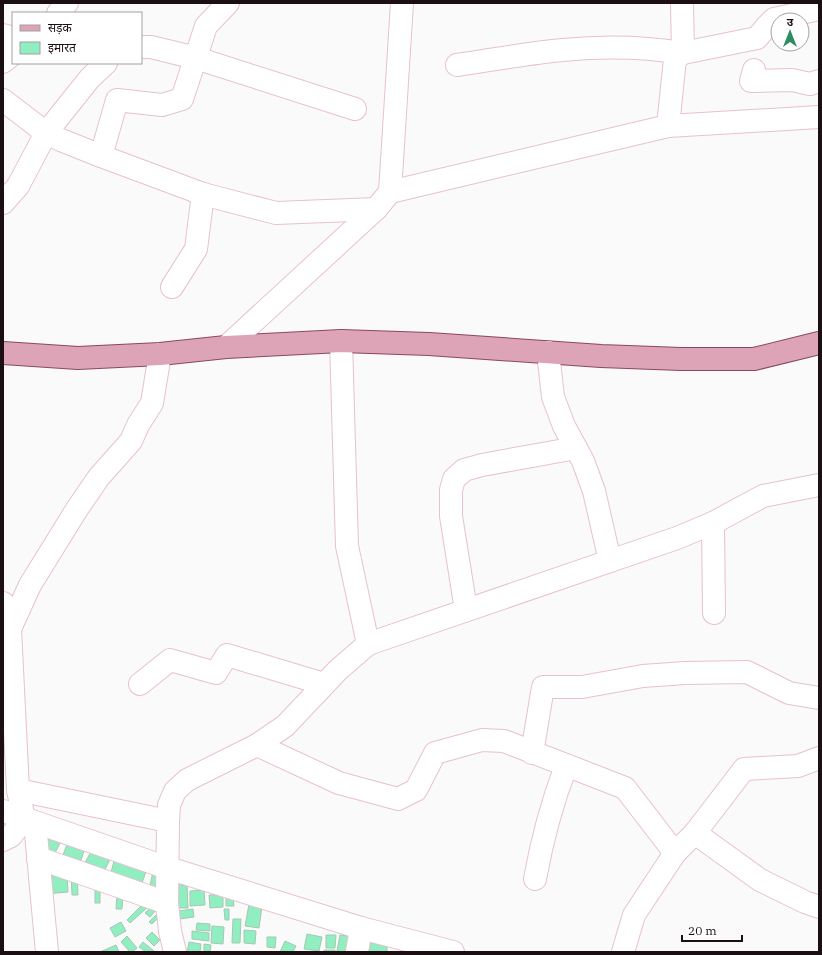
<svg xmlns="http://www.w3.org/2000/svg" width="822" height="955" font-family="'IBM Plex Serif','Noto Sans Devanagari',serif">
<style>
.building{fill:#91eec0;stroke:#a4c8b4}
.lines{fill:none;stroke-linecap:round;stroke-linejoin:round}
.minor-casing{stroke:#e8c1cb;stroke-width:24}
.major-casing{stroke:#8b485d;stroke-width:24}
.minor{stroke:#fff;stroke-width:22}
.major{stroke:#dda3b6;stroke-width:22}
</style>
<rect width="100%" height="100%" fill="#fafafa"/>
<!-- building -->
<g class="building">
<polygon points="49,838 60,843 55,853 44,849"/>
<polygon points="68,842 85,848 79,866 61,860"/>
<polygon points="92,850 110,859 101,878 82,868"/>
<polygon points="114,861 146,871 140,889 109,880"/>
<polygon points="67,871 68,892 45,894 44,872"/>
<polygon points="153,871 165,874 161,893 149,891"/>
<polygon points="71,872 77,872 78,895 72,895"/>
<rect x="95" y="880" width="5" height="23"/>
<polygon points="175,885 187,885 188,908 176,908"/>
<polygon points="204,890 205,905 190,906 190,891"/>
<polygon points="117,894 123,894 122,909 116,909"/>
<polygon points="209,895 223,895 223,907 210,908"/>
<polygon points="226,896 233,896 234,906 226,906"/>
<polygon points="145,902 149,906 130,923 127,920"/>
<polygon points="249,904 262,906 259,928 245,926"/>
<polygon points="152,906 156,910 150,917 145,913"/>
<polygon points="193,909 194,917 172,920 171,912"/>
<polygon points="224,909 229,909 229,920 225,920"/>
<polygon points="156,915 158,918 152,924 149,922"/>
<polygon points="233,919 241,919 240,943 232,943"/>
<polygon points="121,922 126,931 115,937 110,928"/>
<polygon points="197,923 210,924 210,931 196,930"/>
<polygon points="212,926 224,927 223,944 211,943"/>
<polygon points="244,930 256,931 255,944 244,943"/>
<polygon points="192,931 209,933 209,941 192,939"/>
<polygon points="152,932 160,940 154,946 146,938"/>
<polygon points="307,934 322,937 319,951 304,949"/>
<polygon points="326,935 336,935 335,948 326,948"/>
<polygon points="340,935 349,936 347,952 337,951"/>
<polygon points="127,936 137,948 132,952 130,952 121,942"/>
<polygon points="267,937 276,937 275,948 267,947"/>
<polygon points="368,940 387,941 387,952 367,952"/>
<polygon points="285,941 296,946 293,952 280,952"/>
<polygon points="143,942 154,951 153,952 146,952 139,947"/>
<polygon points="189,942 201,944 200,952 187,952"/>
<polygon points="204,944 211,945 210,952 204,952"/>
<polygon points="116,945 119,952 100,952"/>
<polygon points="324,950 335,950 336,952 324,952"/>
</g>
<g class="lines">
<defs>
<g id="minor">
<polyline points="58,13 67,3"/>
<polyline points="3,35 13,38"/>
<polyline points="141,47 151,47 196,58 355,109"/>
<polyline points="3,62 13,54"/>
<path d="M457 65C492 60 528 53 563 50 602 46 645 47 683 53L682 3"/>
<polyline points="754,70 751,81 792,80 810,84 819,81"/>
<polyline points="3,100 46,133 61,140 101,156 203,194 276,213 376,209"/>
<polyline points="668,126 675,59 683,53 757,38 767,26 774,19 819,9"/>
<polyline points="101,156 117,100 162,105 182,99 206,26 228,3"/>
<polyline points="390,192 402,3"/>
<polyline points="3,203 18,186 46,133 90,78 106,63"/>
<polyline points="172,287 196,249 203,194"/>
<polyline points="341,341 347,546 368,644"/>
<polyline points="226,347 376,209 390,192 668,126 819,117"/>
<polyline points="548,352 553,397 564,426 583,461 594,491 610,561"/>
<polyline points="713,523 714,613"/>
<polyline points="3,603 10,629 18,790 24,819 11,836 3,840"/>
<polyline points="466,610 451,516 451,490 454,479 464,470 482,465 576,448"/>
<polyline points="10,629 30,585 77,509 99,477 131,441 138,425 152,403 160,354"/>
<polyline points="140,684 170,660 216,673 227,655 324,684"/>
<polyline points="257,745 339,783 398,799 416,790 435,753 482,740 504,741 625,788 675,853 695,833 760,880 805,902 819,907"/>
<polyline points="532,753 543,687 582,687 643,676 685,673 747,672 789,693 819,698"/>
<polyline points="18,790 168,821"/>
<polyline points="3,811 168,868 361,928 453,952"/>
<polyline points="35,823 47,952"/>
<polyline points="695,833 744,769 798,766 819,758"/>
<polyline points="38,858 167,903"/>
<path d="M535 879C542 840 552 803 566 766"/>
<polyline points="175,952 170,931 167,903 168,821 169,805 175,791 187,780 257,745 285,726 338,670 368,644 677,538 713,523 763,496 819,485"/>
<polyline points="357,952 361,928"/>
<polyline points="623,952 634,915 675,853"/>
</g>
<polyline id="major" points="3,353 78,358 160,354 226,347 341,341 429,344 601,356 681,359 754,359 819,343"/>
</defs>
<!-- minor casing -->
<use href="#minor" class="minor-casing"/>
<!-- major casing -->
<use href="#major" class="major-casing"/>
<!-- minor -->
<use href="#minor" class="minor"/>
<!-- major -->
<use href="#major" class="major"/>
</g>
<!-- border -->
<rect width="822" height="955" fill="none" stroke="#1c0f13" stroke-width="8"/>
<!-- legend -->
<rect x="12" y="12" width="130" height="52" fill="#ffffff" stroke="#a49fa1"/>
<rect x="20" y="25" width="20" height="6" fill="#dda3b6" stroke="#a49fa1"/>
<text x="48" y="32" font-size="12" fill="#1c0f13">सड़क</text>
<rect x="20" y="42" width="20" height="12" fill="#91eec0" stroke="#a49fa1"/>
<text x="48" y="52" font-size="12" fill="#1c0f13">इमारत</text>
<!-- north arrow -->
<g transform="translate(790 32)"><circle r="19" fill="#ffffff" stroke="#a49fa1"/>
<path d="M0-3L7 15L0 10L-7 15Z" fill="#2e8c64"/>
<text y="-6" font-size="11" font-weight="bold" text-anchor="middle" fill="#1c0f13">उ</text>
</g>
<!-- scale -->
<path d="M682 935v6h60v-6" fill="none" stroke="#1c0f13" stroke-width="2"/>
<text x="688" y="935" font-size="12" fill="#1c0f13" stroke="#ffffff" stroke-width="3" paint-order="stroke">20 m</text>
</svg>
